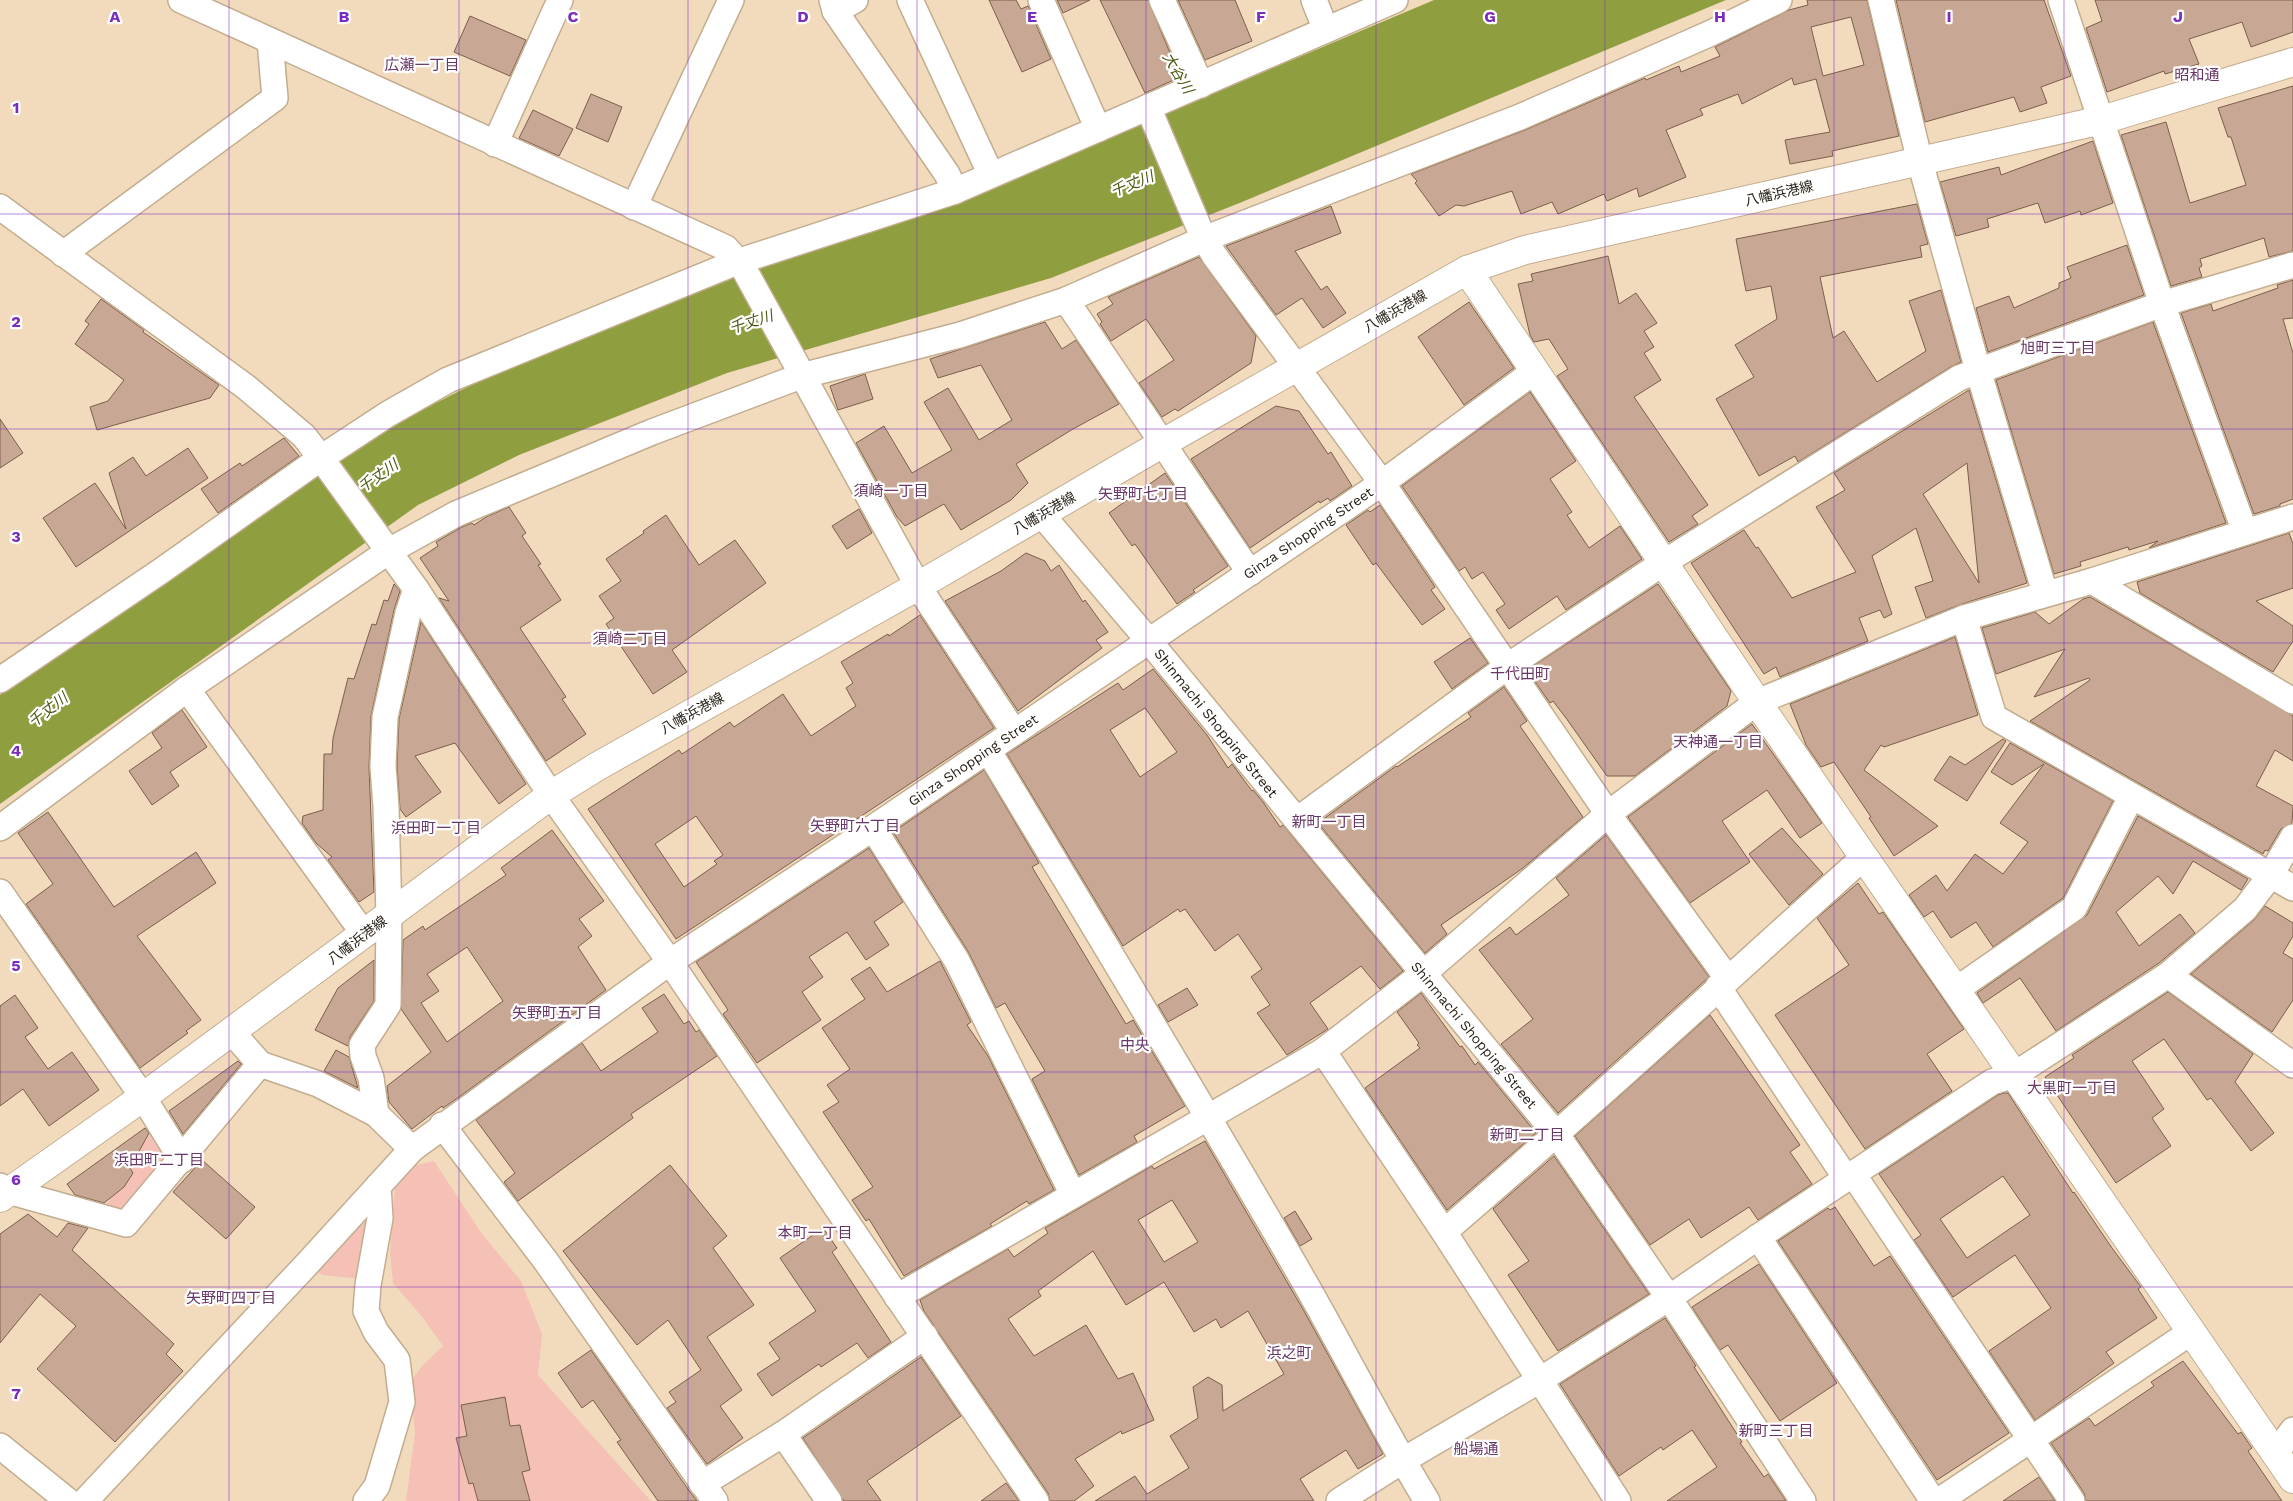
<svg xmlns="http://www.w3.org/2000/svg" width="2293" height="1501" font-family="'Work Sans','Noto Sans JP',sans-serif">
<style>
.green{fill:#f5c0b5}
.water{fill:#8f9f40}
.building{fill:#c8a894;stroke:#7b5e4c;fill-rule:evenodd}
.lines{fill:none;stroke-linecap:round;stroke-linejoin:round}
.minor-casing{stroke:#c3ad90;stroke-width:28}
.tertiary-casing{stroke:#c3ad90;stroke-width:30}
.primary-casing{stroke:#c3ad90;stroke-width:30}
.minor{stroke:#fff;stroke-width:25}
.tertiary{stroke:#fff;stroke-width:28}
.primary{stroke:#fff;stroke-width:28}
.grid{fill:none;stroke:#7b2cbf;stroke-width:1;stroke-opacity:0.55}
.labels{text-anchor:middle;stroke-width:4.5;stroke-linejoin:round;paint-order:stroke}
.street-label{font-size:14px;fill:#241c11;stroke:#fff}
.neighbourhood-label{font-size:15px;fill:#683667;stroke:#fff}
.water-label{font-size:15px;font-style:italic;fill:#4c5610;stroke:#fff}
.grid-label{font-size:16px;text-anchor:middle;font-weight:bold;fill:#7b2cbf;stroke:#fff;stroke-width:4.5;stroke-linejoin:round;paint-order:stroke}
</style>
<rect width="100%" height="100%" fill="#f2dbbd"/>
<!-- green -->
<g class="green">
<polygon points="157,1122 182,1160 126,1224 98,1218"/>
<polygon points="434,1161 482,1234 521,1281 542,1334 538,1375 651,1501 406,1501 415,1433 410,1382 424,1364 443,1346 423,1318 393,1283 390,1253 395,1185 413,1166"/>
<polygon points="370,1196 362,1279 322,1275 308,1263"/>
</g>
<!-- water -->
<polygon class="water" points="1434,0 1726,0 1242,202 1051,278 727,373 519,455 418,505 0,804 0,695 260,509 414,414 503,369 727,278 844,241 961,200"/>
<!-- building -->
<g class="building">
<polygon points="989,0 1016,0 1021,9 1028,6 1051,59 1022,72"/>
<polygon points="1057,0 1090,0 1063,13"/>
<polygon points="1100,0 1148,0 1180,77 1145,93"/>
<polygon points="1178,0 1235,0 1252,41 1205,60"/>
<path d="M1807 0H1867L1899 136 1832 151 1833 156 1790 164 1785 140 1830 132 1816 79 1794 85 1792 78 1742 104 1738 94 1700 109 1703 115 1666 130 1686 177 1639 197 1637 188 1607 201 1604 194 1558 214 1552 202 1521 214 1512 191 1464 206 1456 205 1439 216 1415 183 1417 181 1411 174 1525 130 1645 78 1646 80 1679 66 1681 72 1720 56 1715 47 1789 10 1808 5ZM1851 17 1864 65 1823 76 1811 27Z"/>
<polygon points="1896,0 2044,0 2071,76 2041,87 2047,103 2020,112 2014,97 1925,122"/>
<polygon points="2095,0 2293,0 2293,32 2251,47 2242,22 2189,39 2199,64 2165,74 2164,71 2107,92 2086,28 2102,21"/>
<polygon points="470,16 526,40 510,76 454,52"/>
<polygon points="2293,86 2293,251 2269,257 2264,238 2200,259 2202,266 2199,268 2202,277 2171,286 2121,135 2166,122 2190,203 2246,185 2231,137 2228,137 2218,108"/>
<polygon points="591,94 622,107 608,142 576,128"/>
<polygon points="533,110 573,129 559,156 519,138"/>
<polygon points="2093,141 2113,203 2081,215 2080,211 2045,223 2038,203 1987,219 1989,227 1956,236 1940,182 1999,167 2001,175"/>
<polygon points="1917,204 1928,244 1920,246 1922,257 1820,277 1833,338 1844,331 1877,382 1926,351 1909,301 1941,290 1961,362 1952,366 1798,462 1795,456 1759,476 1716,399 1754,377 1735,345 1777,319 1771,286 1746,291 1736,239"/>
<polygon points="1331,206 1341,233 1295,251 1321,290 1327,286 1346,313 1323,328 1302,298 1276,315 1226,246"/>
<polygon points="2127,245 2144,295 1988,352 1976,308 2009,296 2014,308 2059,288 2059,283 2071,278 2067,267"/>
<polygon points="1608,256 1619,304 1636,293 1657,323 1644,331 1654,347 1644,353 1661,380 1634,397 1708,505 1692,516 1698,524 1669,542 1557,376 1568,369 1549,339 1534,342 1530,335 1518,284 1533,281 1531,274"/>
<polygon points="1199,257 1256,336 1251,363 1178,411 1175,409 1162,417 1139,383 1174,360 1146,319 1111,341 1100,324 1102,322 1097,314 1113,304 1108,297"/>
<polygon points="2293,280 2293,318 2283,319 2293,353 2293,499 2280,504 2280,506 2254,514 2181,313 2211,304 2213,311 2278,288 2277,285"/>
<polygon points="101,299 144,330 143,332 219,385 210,398 97,430 90,407 108,401 124,380 75,344 89,324 85,321"/>
<polygon points="1469,302 1514,368 1464,405 1418,337"/>
<polygon points="1045,322 1062,349 1076,340 1119,404 1073,429 1016,464 1028,483 1011,500 961,530 944,504 905,526 897,517 856,443 884,426 912,473 952,450 924,402 948,388 979,440 1012,420 981,365 938,378 930,359"/>
<polygon points="2153,322 2226,523 2149,548 2158,541 2129,550 2128,547 2080,562 2081,566 2054,574 1996,380"/>
<polygon points="865,374 873,399 838,410 830,386"/>
<path d="M1969 390 2027 583 1959 605 1926 618 1915 587 1933 581 1916 528 1872 556 1892 614 1884 618 1880 610 1859 618 1868 641 1780 677 1776 667 1764 674 1691 563 1744 530 1756 548 1758 547 1792 598 1856 572 1816 507 1845 490 1834 473ZM1967 463 1979 583 1923 494Z"/>
<polygon points="1530,392 1576,461 1550,479 1572,512 1567,515 1589,548 1620,526 1642,559 1566,610 1557,596 1509,629 1496,610 1505,604 1483,572 1472,579 1465,567 1459,571 1402,486"/>
<polygon points="1276,406 1299,411 1328,454 1331,452 1352,486 1330,501 1328,498 1320,503 1319,501 1250,548 1191,459"/>
<polygon points="0,419 23,453 0,468"/>
<polygon points="284,438 299,456 218,513 201,489 240,463 242,466"/>
<polygon points="188,448 208,478 76,567 43,518 95,483 126,529 109,473 133,457 146,476"/>
<polygon points="1165,473 1228,566 1193,590 1195,592 1177,604 1135,544 1132,546 1109,513"/>
<polygon points="1380,505 1435,587 1431,590 1445,609 1422,625 1376,563 1373,565 1346,525 1368,510 1370,512"/>
<polygon points="509,507 526,533 522,536 541,564 538,565 561,600 520,628 566,697 562,699 586,734 546,761 439,598 449,601 420,558 438,546 436,542 462,527 472,523 474,525 486,517"/>
<polygon points="859,509 872,533 847,549 832,526"/>
<polygon points="666,515 699,565 735,540 766,583 672,650 687,672 653,694 606,624 614,618 599,596 621,581 606,559 644,533 643,531"/>
<polygon points="2289,533 2293,544 2293,588 2256,601 2293,626 2293,641 2273,672 2140,593 2137,582"/>
<polygon points="1026,553 1045,561 1051,571 1059,565 1083,602 1085,600 1108,632 1096,640 1102,648 1018,711 945,601 1001,571"/>
<polygon points="394,584 400,591 394,610 371,716 369,767 374,892 359,902 328,860 332,857 316,843 302,823 303,816 323,810 324,754 332,754 333,738 348,678 354,679 372,624 376,625 384,600 388,601"/>
<polygon points="1658,584 1731,691 1727,706 1635,776 1607,776 1566,718 1553,701 1550,703 1527,670"/>
<polygon points="2090,597 2293,716 2293,761 2275,750 2256,786 2293,806 2292,823 2281,829 2268,851 2265,850 2263,854 2030,721 2090,680 2089,678 2034,697 2065,649 1996,674 1982,628 2035,612 2049,624 2083,599"/>
<path d="M920 615 994 728 676 939 588 809 679 750 682 754 730 722 734 727 783 694 811 736 856 706 846 688 853 683 841 662 888 634 889 636ZM696 816 723 855 714 861 717 864 684 887 655 844Z"/>
<polygon points="421,622 526,784 499,804 455,743 415,756 441,792 406,817 400,809 397,766 399,719"/>
<polygon points="1955,637 1978,715 1884,747 1881,745 1864,770 1938,826 1894,856 1869,818 1871,817 1834,762 1821,767 1806,745 1790,704"/>
<polygon points="1470,638 1488,663 1452,689 1434,662"/>
<path d="M1153 669 1207 735 1228 768 1232 764 1252 791 1253 790 1263 802 1280 827 1283 825 1403 971 1380 989 1361 966 1310 1003 1328 1029 1287 1055 1257 1013 1270 1005 1251 977 1262 969 1238 934 1215 951 1185 909 1180 912 1178 909 1123 946 1007 754 1118 683 1123 690ZM1145 708 1177 752 1140 777 1110 730Z"/>
<polygon points="1504,687 1527,721 1520,726 1583,817 1523,868 1441,925 1447,934 1425,953 1318,823 1396,766 1397,767 1471,717 1468,713"/>
<polygon points="182,710 207,747 170,772 179,786 152,805 129,771 162,748 152,733"/>
<polygon points="1752,724 1822,823 1800,838 1767,790 1722,821 1750,862 1690,903 1628,817"/>
<polygon points="2003,739 2006,741 1967,801 1934,780 1950,756 1965,765"/>
<polygon points="2010,743 2113,801 2063,898 1993,947 1976,922 1951,938 1933,911 1924,917 1909,895 1936,875 1947,891 1975,854 2003,874 2028,842 2000,823 2044,764 2012,785 1991,772"/>
<polygon points="984,770 1039,863 1032,867 1126,1024 1133,1020 1185,1106 1134,1136 1137,1142 1079,1175 1032,1079 1045,1071 1005,1003 996,1008 969,953 893,832"/>
<polygon points="48,812 114,907 196,852 216,883 137,936 201,1020 186,1031 188,1033 140,1068 26,904 53,884 18,833"/>
<polygon points="2138,816 2248,879 2241,890 2193,861 2173,894 2158,876 2116,912 2139,946 2180,914 2195,933 2159,963 2056,1031 2020,978 1983,1003 1977,993 2087,915"/>
<polygon points="1782,828 1823,874 1789,905 1749,854"/>
<path d="M552 830 604 901 579 919 592 936 578 947 606 990 459 1097 443 1108 442 1106 412 1129 389 1102 387 1086 431 1052 401 1009 403 940 423 926 425 930 506 875 501 868ZM467 947 503 1001 447 1042 421 1003 439 991 427 974Z"/>
<polygon points="1606,835 1709,977 1558,1113 1501,1044 1533,1019 1479,950 1510,927 1516,935 1569,895 1556,878"/>
<polygon points="869,848 903,902 874,922 889,945 866,960 847,932 809,957 823,977 802,992 821,1020 757,1063 723,1014 728,1010 696,962"/>
<polygon points="1858,883 1879,914 1883,912 1964,1029 1927,1054 1952,1091 1865,1149 1775,1015 1849,965 1817,918"/>
<polygon points="2265,906 2293,923 2293,936 2283,953 2293,959 2293,1000 2272,1032 2191,974 2254,920"/>
<polygon points="374,960 374,1001 350,1037 348,1046 315,1030 338,988"/>
<polygon points="940,961 971,1022 967,1025 988,1056 1054,1190 1029,1204 1027,1201 990,1224 992,1226 904,1276 869,1219 866,1221 852,1200 873,1187 823,1112 839,1102 827,1085 850,1069 822,1028 865,999 851,979 870,967 887,992"/>
<polygon points="1187,988 1198,1005 1168,1022 1158,1005"/>
<polygon points="2168,992 2253,1054 2235,1082 2274,1133 2251,1151 2211,1098 2207,1100 2164,1039 2132,1061 2164,1109 2152,1118 2171,1146 2116,1183 2045,1077 2074,1058 2072,1055"/>
<polygon points="1421,993 1460,1047 1462,1046 1475,1065 1478,1062 1536,1133 1447,1210 1365,1088 1420,1048 1417,1045 1419,1043 1397,1012"/>
<polygon points="664,994 684,1024 689,1021 696,1032 699,1030 717,1056 631,1114 633,1118 518,1201 504,1182 515,1173 476,1120 582,1043 601,1071 658,1032 642,1008"/>
<polygon points="15,995 38,1028 25,1037 48,1069 72,1052 99,1090 49,1126 23,1089 0,1106 0,1006"/>
<polygon points="1710,1015 1800,1145 1790,1152 1812,1184 1758,1220 1749,1207 1701,1238 1689,1219 1650,1245 1575,1136"/>
<polygon points="336,1050 349,1057 358,1088 324,1071"/>
<polygon points="238,1061 241,1064 183,1134 169,1111"/>
<path d="M2004 1093H2008L2073 1193 2074 1192 2112 1248 2141 1287 2138 1289 2157 1318 2106 1352 2114 1363 2035 1420 1989 1351 2051 1308 2015 1255 1953 1297 1914 1240 1921 1235 1879 1174 1998 1095ZM2003 1176 2030 1215 1967 1258 1940 1219Z"/>
<polygon points="145,1128 149,1133 130,1168 133,1173 124,1187 104,1203 75,1195 67,1184"/>
<path d="M1205 1141 1304 1311 1383 1454 1358 1469 1346 1450 1300 1479 1314 1501H1095L1135 1476 1147 1494 1189 1468 1170 1436 1198 1418 1193 1387 1208 1377 1222 1385 1223 1411 1284 1374 1248 1311 1221 1328 1216 1319 1194 1332 1164 1282 1126 1305 1093 1251 1038 1291 1041 1296 1008 1319 1034 1356 1086 1325 1118 1379 1133 1373 1154 1420 1122 1434 1121 1431 1075 1459 1094 1486 1074 1501H1050L1048 1493 924 1311 920 1300 1008 1249 1014 1257 1048 1233 1045 1228 1152 1166 1154 1169ZM1172 1200 1198 1242 1164 1262 1138 1220Z"/>
<polygon points="1554,1156 1649,1294 1558,1351 1508,1275 1529,1261 1493,1209"/>
<polygon points="202,1160 255,1207 226,1239 173,1192"/>
<polygon points="670,1165 727,1236 713,1248 754,1305 707,1337 742,1390 720,1406 743,1438 707,1464 667,1408 676,1402 669,1392 701,1370 668,1320 637,1345 563,1251"/>
<polygon points="1835,1207 1874,1266 1890,1256 2009,1433 1937,1480 1778,1241 1828,1208 1830,1210"/>
<polygon points="1295,1211 1312,1239 1300,1246 1284,1218"/>
<polygon points="28,1214 57,1237 68,1223 88,1228 72,1250 174,1344 166,1354 183,1371 115,1442 37,1369 76,1326 40,1294 0,1343 0,1234"/>
<polygon points="823,1228 837,1248 832,1252 891,1342 868,1358 857,1343 821,1367 819,1364 772,1396 757,1374 780,1359 769,1343 816,1311 780,1258"/>
<polygon points="1759,1264 1837,1383 1780,1421 1728,1345 1720,1350 1692,1307"/>
<polygon points="1665,1318 1696,1366 1694,1367 1742,1442 1740,1443 1764,1477 1768,1474 1786,1501 1667,1501 1717,1467 1692,1430 1663,1450 1661,1447 1619,1476 1560,1384"/>
<polygon points="591,1350 690,1492 697,1501 658,1501 617,1442 621,1440 593,1400 582,1408 558,1373"/>
<polygon points="921,1357 961,1416 867,1481 881,1501 844,1501 803,1438"/>
<polygon points="2183,1361 2238,1434 2241,1432 2252,1448 2248,1451 2282,1501 2086,1501 2084,1493 2051,1443 2089,1418 2095,1426 2154,1386 2151,1382"/>
<polygon points="505,1397 510,1426 520,1425 530,1470 522,1472 530,1501 478,1501 473,1483 469,1484 456,1438 467,1436 461,1405"/>
<polygon points="2039,1477 2055,1501 2003,1501"/>
<polygon points="1006,1483 1019,1501 981,1501"/>
</g>
<g class="lines">
<defs>
<g id="minor">
<polyline points="181,0 726,248 744,269 918,586 1014,732"/>
<polyline points="832,0 835,11 947,174 955,191"/>
<polyline points="910,0 991,175"/>
<polyline points="1041,0 1098,129"/>
<polyline points="1162,0 1201,85"/>
<polyline points="1314,0 1326,30"/>
<polyline points="1881,0 1920,162 1978,370 2045,593"/>
<polyline points="2061,0 2162,304 2245,532"/>
<polyline points="835,11 855,0"/>
<polyline points="1148,107 1200,230 1214,255 1382,483 1608,814 1728,979"/>
<polyline points="495,144 560,0"/>
<polyline points="0,207 246,387 304,436 321,458 416,589 551,795 670,962 1036,1501"/>
<polyline points="634,207 731,0"/>
<polyline points="63,254 275,98 270,41"/>
<polyline points="1066,300 1250,573"/>
<polyline points="1042,515 1149,641 1557,1135 1669,1298 1803,1501"/>
<polyline points="2092,581 2293,701"/>
<polyline points="1964,618 1994,717 2293,888"/>
<polyline points="0,680 161,571 321,458 388,414 448,380 737,262 955,191 1395,0"/>
<polyline points="187,689 364,934"/>
<path d="M988 750C1093 925 1199 1099 1301 1276 1344 1350 1382 1428 1427 1501"/>
<polyline points="1297,820 1508,666 1663,563 1959,378 2162,304 2293,265"/>
<polyline points="0,828 187,689 389,551 456,514 652,432 801,376 960,335 1066,300 1204,239 1520,117 1709,34 1779,0"/>
<polyline points="873,828 957,961 1073,1195"/>
<polyline points="0,892 143,1097 182,1160"/>
<polyline points="2168,975 2293,1065"/>
<polyline points="1718,987 1846,1178"/>
<polyline points="1957,989 2074,908 2131,797"/>
<polyline points="232,1032 260,1064 318,1084 376,1114 412,1149"/>
<polyline points="1323,1051 1444,1232 1618,1501"/>
<polyline points="376,1114 371,1078 363,1056 362,1045 388,1005 389,916 386,807 383,766 385,717 408,613 416,589"/>
<polyline points="442,1125 545,1260 715,1501"/>
<polyline points="1853,1174 2072,1501"/>
<polyline points="0,1186 8,1191 126,1224 260,1064"/>
<path d="M1444 1232C1587 1110 1724 982 1864 857"/>
<polyline points="1758,1237 1933,1501"/>
<polyline points="897,1297 1323,1051 1424,973 1608,814 1757,702 1964,618 2092,581 2293,517"/>
<polyline points="783,1434 829,1501"/>
<polyline points="0,1446 68,1501"/>
<polyline points="2275,1454 2293,1430"/>
<polyline points="702,1484 783,1434 925,1336"/>
<polyline points="85,1501 308,1263 412,1149 670,962 873,828 1382,483 1535,371"/>
<polyline points="366,1501 377,1486 402,1402 397,1360 376,1332 366,1311 368,1285 380,1218 378,1186"/>
<polyline points="1339,1501 1402,1461 1540,1380 1669,1298 1758,1237 1992,1082 2014,1075 2168,975 2245,909 2270,876 2293,837"/>
<polyline points="1939,1501 2191,1332"/>
</g>
<polyline id="tertiary" points="1467,270 1757,702 2293,1479"/>
<polyline id="primary" points="0,1198 143,1097 551,795 598,766 918,586 1163,443 1467,270 1525,250 2102,120 2293,62"/>
</defs>
<!-- minor casing -->
<use href="#minor" class="minor-casing"/>
<!-- tertiary casing -->
<use href="#tertiary" class="tertiary-casing"/>
<!-- primary casing -->
<use href="#primary" class="primary-casing"/>
<!-- minor -->
<use href="#minor" class="minor"/>
<!-- tertiary -->
<use href="#tertiary" class="tertiary"/>
<!-- primary -->
<use href="#primary" class="primary"/>
</g>
<!-- grid -->
<path class="grid" d="M229 0V1501M459 0V1501M688 0V1501M917 0V1501M1146 0V1501M1376 0V1501M1605 0V1501M1834 0V1501M2064 0V1501M0 214H2293M0 429H2293M0 643H2293M0 858H2293M0 1072H2293M0 1287H2293"/>
<g class="labels">
<!-- street labels -->
<g class="street-label">
<text transform="translate(1779 193) rotate(-13)" y="5">八幡浜港線</text>
<text transform="translate(1395 311) rotate(-30)" y="5">八幡浜港線</text>
<text transform="translate(1044 513) rotate(-30)" y="5">八幡浜港線</text>
<text transform="translate(1308 533) rotate(-34)" y="5">Ginza Shopping Street</text>
<text transform="translate(692 713) rotate(-29)" y="5">八幡浜港線</text>
<text transform="translate(1216 723) rotate(51)" y="5">Shinmachi Shopping Street</text>
<text transform="translate(973 760) rotate(-34)" y="5">Ginza Shopping Street</text>
<text transform="translate(357 940) rotate(-37)" y="5">八幡浜港線</text>
<text transform="translate(1474 1035) rotate(50)" y="5">Shinmachi Shopping Street</text>
</g>
<!-- neighbourhood labels -->
<g class="neighbourhood-label">
<text x="422" y="70">広瀬一丁目</text>
<text x="2197" y="80">昭和通</text>
<text x="2058" y="353">旭町三丁目</text>
<text x="891" y="496">須崎一丁目</text>
<text x="1143" y="499">矢野町七丁目</text>
<text x="630" y="644">須崎二丁目</text>
<text x="1520" y="679">千代田町</text>
<text x="1718" y="747">天神通一丁目</text>
<text x="1329" y="827">新町一丁目</text>
<text x="855" y="831">矢野町六丁目</text>
<text x="436" y="833">浜田町一丁目</text>
<text x="557" y="1018">矢野町五丁目</text>
<text x="1135" y="1050">中央</text>
<text x="2072" y="1093">大黒町一丁目</text>
<text x="1527" y="1140">新町二丁目</text>
<text x="159" y="1165">浜田町二丁目</text>
<text x="815" y="1238">本町一丁目</text>
<text x="231" y="1303">矢野町四丁目</text>
<text x="1289" y="1358">浜之町</text>
<text x="1776" y="1436">新町三丁目</text>
<text x="1476" y="1454">船場通</text>
</g>
<!-- water labels -->
<g class="water-label">
<text transform="translate(1178 73) rotate(59)" y="5">大谷川</text>
<text transform="translate(1132 184) rotate(-22)" y="5">千丈川</text>
<text transform="translate(751 322) rotate(-18)" y="5">千丈川</text>
<text transform="translate(378 476) rotate(-35)" y="5">千丈川</text>
<text transform="translate(48 710) rotate(-38)" y="5">千丈川</text>
</g>
</g>
<g class="grid-label">
<text x="115" y="22">A</text>
<text x="344" y="22">B</text>
<text x="573" y="22">C</text>
<text x="803" y="22">D</text>
<text x="1032" y="22">E</text>
<text x="1261" y="22">F</text>
<text x="1490" y="22">G</text>
<text x="1720" y="22">H</text>
<text x="1949" y="22">I</text>
<text x="2178" y="22">J</text>
<text x="16" y="113">1</text>
<text x="16" y="327">2</text>
<text x="16" y="542">3</text>
<text x="16" y="756">4</text>
<text x="16" y="971">5</text>
<text x="16" y="1185">6</text>
<text x="16" y="1399">7</text>
</g>
</svg>
